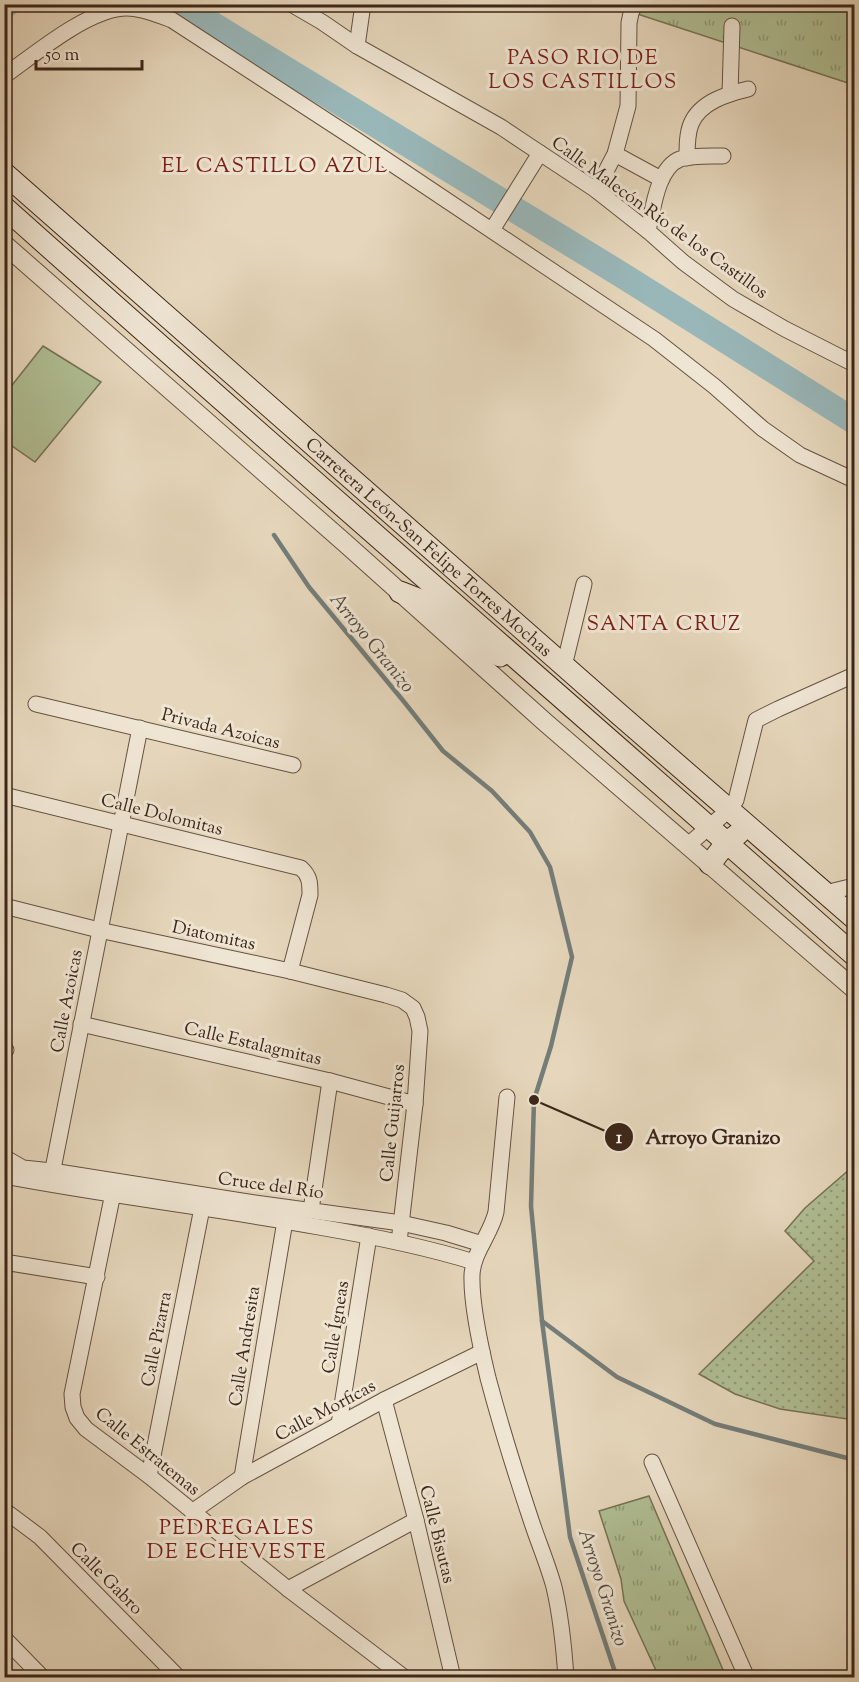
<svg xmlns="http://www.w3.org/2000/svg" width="859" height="1682" font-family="'Sorts Mill Goudy',serif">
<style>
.grass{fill:url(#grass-dots);stroke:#767256;stroke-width:1.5}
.park{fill:url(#park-tufts);stroke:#767256;stroke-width:1.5}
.pitch{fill:#b0bf94;stroke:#767256;stroke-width:1.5}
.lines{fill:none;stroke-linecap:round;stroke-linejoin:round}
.stream{stroke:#747d79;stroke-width:4.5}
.river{stroke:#99b7b9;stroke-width:26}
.minor-casing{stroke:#665242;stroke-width:17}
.tertiary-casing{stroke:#665242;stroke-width:20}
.secondary-casing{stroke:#3c2619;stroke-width:23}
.minor{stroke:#efe5d3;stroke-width:15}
.tertiary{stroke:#efe5d3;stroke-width:18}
.secondary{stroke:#efe5d3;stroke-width:21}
.labels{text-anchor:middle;stroke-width:6;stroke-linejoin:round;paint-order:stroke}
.street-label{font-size:18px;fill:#3c2619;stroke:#efe5d3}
.water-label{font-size:20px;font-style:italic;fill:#534a41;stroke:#efe5d3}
.quarter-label{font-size:21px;letter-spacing:1.5px;fill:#7a1f14;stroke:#efe5d3}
.leader{fill:none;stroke:#3c2619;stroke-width:2}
.callout-dot{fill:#3c2619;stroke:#efe5d3;stroke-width:2}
.mark-label{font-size:18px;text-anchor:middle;font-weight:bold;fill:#fff}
.callout-label{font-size:20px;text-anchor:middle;font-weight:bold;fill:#3c2619;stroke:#efe5d3;stroke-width:6;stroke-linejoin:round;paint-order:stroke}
</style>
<defs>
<pattern id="grass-dots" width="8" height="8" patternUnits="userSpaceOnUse" patternTransform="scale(1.5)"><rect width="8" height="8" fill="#b0bf94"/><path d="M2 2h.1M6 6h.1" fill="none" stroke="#909b78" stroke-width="1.8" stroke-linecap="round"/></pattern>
<pattern id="park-tufts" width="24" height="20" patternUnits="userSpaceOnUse" patternTransform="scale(1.5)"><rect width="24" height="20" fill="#b0bf94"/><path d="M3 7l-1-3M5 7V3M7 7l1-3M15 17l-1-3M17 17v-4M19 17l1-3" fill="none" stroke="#909b78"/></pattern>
</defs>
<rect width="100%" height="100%" fill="#e6d7bc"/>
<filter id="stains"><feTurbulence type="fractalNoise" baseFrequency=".00333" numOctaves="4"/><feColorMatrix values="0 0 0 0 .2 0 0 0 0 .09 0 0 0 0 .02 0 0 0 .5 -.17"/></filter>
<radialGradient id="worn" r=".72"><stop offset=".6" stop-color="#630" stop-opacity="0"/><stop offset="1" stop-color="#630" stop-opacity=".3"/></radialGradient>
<!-- grass -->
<polygon class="grass" points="850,1169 854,1172 854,1420 780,1409 735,1394 699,1374 814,1261 785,1231 805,1208"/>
<!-- park -->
<g class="park">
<polygon points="610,5 854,5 854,85"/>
<polygon points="649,1496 726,1677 659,1677 624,1601 621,1579 599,1511"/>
</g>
<!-- pitch -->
<polygon class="pitch" points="43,346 101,382 35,462 5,441 5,394"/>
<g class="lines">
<!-- stream -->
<g class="stream">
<polyline points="274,535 309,587 405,703 443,751 492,791 530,832 550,867 554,883 572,957 551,1046 534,1100 531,1206 542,1321 570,1537 617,1678"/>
<polyline points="542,1321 617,1377 715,1424 847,1458 854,1458"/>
</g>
<!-- river -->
<g class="river">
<polyline points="179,4 625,277 854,421"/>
<polyline points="4,6 7,4"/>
</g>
<defs>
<g id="minor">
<polyline points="291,4 322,22 357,46 501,127 540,153 596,190 648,231 683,262 733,299 785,329 854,364"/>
<polyline points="357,46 363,4"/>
<path d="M4 76C35 54 80 16 117 9 135 5 156 14 172 20L358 141 654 339 714 386 763 429 800 455 854 480"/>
<polyline points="730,94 732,26"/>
<polyline points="615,154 661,179"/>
<path d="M687 158C687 146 687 134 691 124 700 102 727 94 748 89"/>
<polyline points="596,190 615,154 628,106 629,23 631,13 635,4"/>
<polyline points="492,230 540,153"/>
<path d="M648 231C653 210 657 168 680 159 693 155 710 156 723 156"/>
<polyline points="564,666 584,584"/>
<polyline points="36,704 293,765"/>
<path d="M4 795 301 868C310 876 310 883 310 895L290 971"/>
<polyline points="688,845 730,809 736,800 756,720 778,709 854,675"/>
<polyline points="825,893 854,886"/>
<polyline points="4,906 99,930 290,971 386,995 402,1000 413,1008 417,1017 420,1031 415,1104 399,1242"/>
<polyline points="81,1024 330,1081 415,1104"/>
<polyline points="4,1050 6,1050"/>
<path d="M507 1097 496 1212C491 1234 473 1252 472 1275 471 1305 481 1349 488 1378 501 1427 516 1475 532 1523 539 1544 548 1565 554 1587 561 1617 564 1647 566 1678"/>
<polyline points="4,1157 23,1168 52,1171 248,1202 401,1223 446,1233 482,1244"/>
<path d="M4 1176C109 1196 214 1208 319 1227 371 1236 423 1246 474 1262"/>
<polyline points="51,1179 140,728"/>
<polyline points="113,1193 72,1394 73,1407 77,1418 86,1429 149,1476 288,1589 405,1678"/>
<polyline points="311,1210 330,1081"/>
<polyline points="4,1262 97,1277"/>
<polyline points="384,1400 416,1520 453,1678"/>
<polyline points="339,1424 369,1236"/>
<polyline points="652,1462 747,1678"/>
<polyline points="149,1476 202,1208"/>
<polyline points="242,1477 285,1221"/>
<polyline points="4,1510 40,1537 179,1678"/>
<polyline points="192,1512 242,1477 384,1400 482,1352"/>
<polyline points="288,1589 416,1520"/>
<polyline points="4,1638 43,1678"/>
</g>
<polyline id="tertiary" points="4,244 345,543 546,723 854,989"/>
<g id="secondary">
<path id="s1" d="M4 173 620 715 854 918"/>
<path d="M4 207C286 459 572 705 854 955"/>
<polyline points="400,592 418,599 479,644 500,656"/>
<polyline points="710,864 727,842 738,834"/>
</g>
</defs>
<!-- minor casing -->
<use href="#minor" class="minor-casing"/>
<!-- tertiary casing -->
<use href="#tertiary" class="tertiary-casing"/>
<!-- secondary casing -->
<use href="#secondary" class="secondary-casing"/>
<!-- minor -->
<use href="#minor" class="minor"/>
<!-- tertiary -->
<use href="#tertiary" class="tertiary"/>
<!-- secondary -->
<use href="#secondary" class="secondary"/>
</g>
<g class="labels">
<!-- street labels -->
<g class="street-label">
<text transform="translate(660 217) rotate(36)" y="6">Calle Malecón Río de los Castillos</text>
<text dy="6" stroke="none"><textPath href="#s1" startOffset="566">Carretera León-San Felipe Torres Mochas</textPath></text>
<text transform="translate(221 728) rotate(14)" y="6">Privada Azoicas</text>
<text transform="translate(162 814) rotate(14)" y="6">Calle Dolomitas</text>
<text transform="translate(214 935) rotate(12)" y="6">Diatomitas</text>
<text transform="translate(66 1001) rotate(-79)" y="6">Calle Azoicas</text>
<text transform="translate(253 1043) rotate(13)" y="6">Calle Estalagmitas</text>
<text transform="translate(392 1123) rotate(-84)" y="6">Calle Guijarros</text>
<text transform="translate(271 1185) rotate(8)" y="6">Cruce del Río</text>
<text transform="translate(335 1327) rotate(-81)" y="6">Calle Ígneas</text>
<text transform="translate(156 1339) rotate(-79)" y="6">Calle Pizarra</text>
<text transform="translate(244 1346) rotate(-81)" y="6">Calle Andresita</text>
<text transform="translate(325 1410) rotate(-28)" y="6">Calle Morficas</text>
<text transform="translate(148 1451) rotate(39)" y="6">Calle Estratemas</text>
<text transform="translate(438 1534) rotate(76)" y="6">Calle Bisutas</text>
<text transform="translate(107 1578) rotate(45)" y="6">Calle Gabro</text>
</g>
<!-- water labels -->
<g class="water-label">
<text transform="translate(373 642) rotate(51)" y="7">Arroyo Granizo</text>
<text transform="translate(604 1587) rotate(72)" y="7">Arroyo Granizo</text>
</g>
<!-- quarter labels -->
<g class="quarter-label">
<text x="583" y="64">PASO RIO DE<tspan x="583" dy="24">LOS CASTILLOS</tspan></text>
<text x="275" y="172">EL CASTILLO AZUL</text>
<text x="664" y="630">SANTA CRUZ</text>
<text x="237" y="1534">PEDREGALES<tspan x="237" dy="24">DE ECHEVESTE</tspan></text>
</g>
</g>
<!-- callouts -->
<path class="leader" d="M534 1100L619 1137"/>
<g class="callout-dot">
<circle cx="534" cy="1100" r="6"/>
<circle cx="619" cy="1137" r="15"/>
</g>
<g class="mark-label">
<text x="619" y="1143">1</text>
</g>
<g class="callout-label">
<text x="713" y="1144">Arroyo Granizo</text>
</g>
<!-- margin -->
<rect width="859" height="1682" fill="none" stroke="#e6d7bc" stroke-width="24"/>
<rect x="6" y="6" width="847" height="1670" fill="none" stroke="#3c2619" stroke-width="3"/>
<rect x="12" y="12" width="835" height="1658" fill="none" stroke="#3c2619" stroke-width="1.5"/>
<!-- scale -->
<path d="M36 60v9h106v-9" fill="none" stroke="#3c2619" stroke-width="3"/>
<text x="45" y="60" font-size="18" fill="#3c2619" stroke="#efe5d3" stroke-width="4.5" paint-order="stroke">50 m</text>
<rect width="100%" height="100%" filter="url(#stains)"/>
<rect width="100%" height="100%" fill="url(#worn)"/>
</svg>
